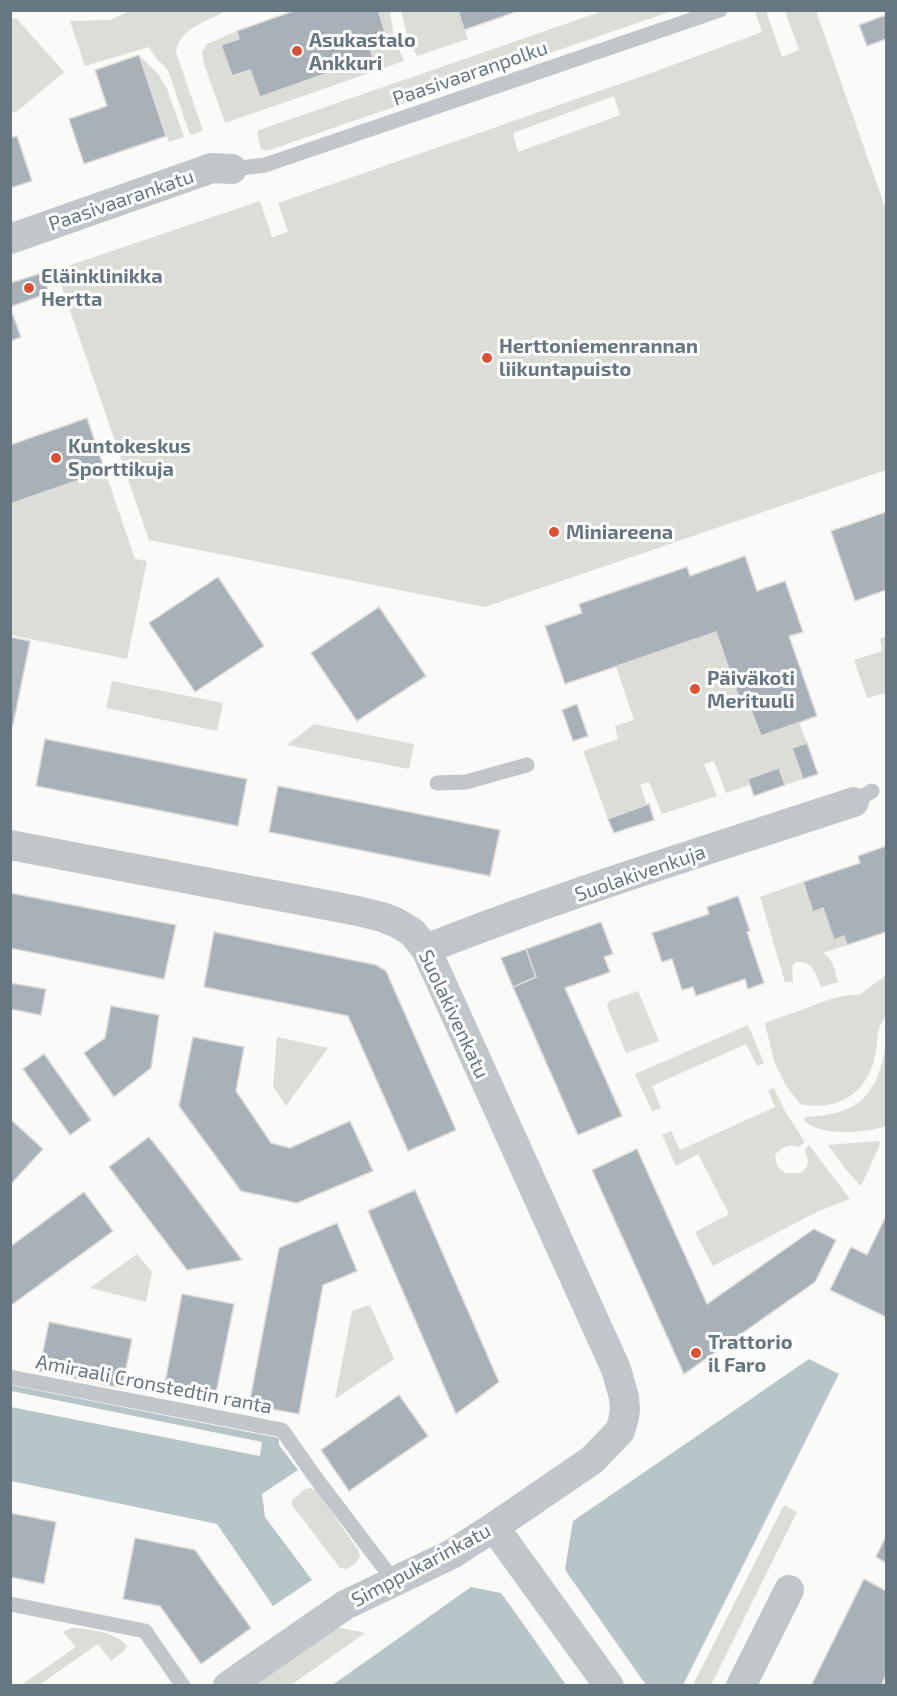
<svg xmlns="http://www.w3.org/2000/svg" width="897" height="1696" font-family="'Exo 2',sans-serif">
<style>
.green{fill:#daded7;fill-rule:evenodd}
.water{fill:#b8c5c8}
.pier{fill:#fafaf8}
.building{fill:#a8b1b7;stroke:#dcdbda;stroke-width:1.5}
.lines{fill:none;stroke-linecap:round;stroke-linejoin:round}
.service{stroke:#c1c6ca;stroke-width:15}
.minor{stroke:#c1c6ca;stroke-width:30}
.poi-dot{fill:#df5032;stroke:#fff;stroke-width:2}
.labels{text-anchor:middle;stroke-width:6;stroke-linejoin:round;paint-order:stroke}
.poi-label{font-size:20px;font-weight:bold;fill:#667782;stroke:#fff;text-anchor:start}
.street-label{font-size:20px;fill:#667782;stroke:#fff}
</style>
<rect width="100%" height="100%" fill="#fafaf8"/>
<!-- green -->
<g class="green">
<path d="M132 10 161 11 162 13 163 11H221L222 13C205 22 178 30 176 52L203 131 190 135 168 70 155 57 149 47 85 66 70 21 110 20Z"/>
<polygon points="390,10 394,38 404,61 225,123 204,64 202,52 207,44 237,31 239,39 221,45 232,76 250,70 260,96 372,56 366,39 385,32 378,11"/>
<polygon points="401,11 458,11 468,39 417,56 407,35"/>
<polygon points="603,11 672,11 278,147 266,151 261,149 257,134 259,130"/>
<path d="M755 11H766L782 57 799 50 785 11H816L886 210V470L485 607 149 540 56 270 260 201 272 237 288 232 278 203 651 73 762 32ZM614 96 620 115 518 152 513 133Z"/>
<polygon points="16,18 64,72 15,113 10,109 10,19"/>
<polygon points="139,55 159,75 167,89 184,137 169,142"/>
<polygon points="105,471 135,559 147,561 127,659 11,635 11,504"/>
<polygon points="716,632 751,710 760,735 799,722 807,743 792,748 803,779 785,785 779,768 748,779 750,785 726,793 714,761 704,764 717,796 662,814 649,782 640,785 647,805 608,819 583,751 618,739 615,726 634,720 616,666"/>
<polygon points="884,637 886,637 886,693 867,698 854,660 882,651 880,639"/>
<polygon points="112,681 223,703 217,731 106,708"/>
<polygon points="314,724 414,744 409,769 287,745"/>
<path d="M803 882 813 911 823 908 834 939 844 936 847 945 823 953C833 959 835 971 838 982L821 987C816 973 813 961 796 962L792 966 793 982H785L760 897Z"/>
<path d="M886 975C887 986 889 1001 886 1012 885 1019 879 1025 878 1033 877 1039 877 1045 876 1051 869 1092 840 1112 800 1104L785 1084 774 1061 765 1023 831 999 843 996 861 994Z"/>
<polygon points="638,991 659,1041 626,1053 607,1006 609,1001"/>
<polygon points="748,1025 764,1063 757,1066 746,1044 652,1086 661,1108 652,1111 635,1074"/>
<polygon points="277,1037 328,1048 286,1106 273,1086"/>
<path d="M886 1045V1126C867 1133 818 1137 804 1120L805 1117C859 1114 876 1098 886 1045Z"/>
<path d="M774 1088 786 1113 805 1142 799 1147C788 1144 783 1146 775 1155L777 1166 785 1173H801L807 1167 808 1160 805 1150 809 1145 850 1199 819 1211 713 1266 695 1232 729 1214 698 1154 676 1166 662 1135 671 1131 680 1150 775 1107 768 1090Z"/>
<polygon points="878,1141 880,1143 879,1147 861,1186 847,1171 828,1145"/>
<polygon points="137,1254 152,1272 146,1302 90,1288"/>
<polygon points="370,1305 394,1359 335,1399 352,1311"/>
<polygon points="311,1488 317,1491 358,1550 360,1556 355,1564 347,1569 340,1568 292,1505 292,1500 305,1489"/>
<polygon points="784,1505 797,1512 711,1685 693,1685"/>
<polygon points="332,1626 365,1633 291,1685 255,1685"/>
<path d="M71 1628C86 1628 119 1633 127 1646L125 1650 111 1661 98 1644 39 1685H21L76 1647 63 1632Z"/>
</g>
<!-- water -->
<g class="water">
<polygon points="809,1359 839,1374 683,1685 331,1686 471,1587 501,1593 517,1615 570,1577 565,1569 573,1521"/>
<polygon points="10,1385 279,1438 279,1445 298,1470 262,1494 265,1517 312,1580 273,1606 217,1524 11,1481"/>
</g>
<!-- pier -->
<g class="pier">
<polygon points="11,1391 262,1442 260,1456 11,1407"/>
<polygon points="570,1577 646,1685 566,1685 517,1615"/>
</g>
<!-- building -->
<g class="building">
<polygon points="296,10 378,10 385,32 366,39 373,57 260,97 250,70 232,76 221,45 239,39 237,31"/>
<polygon points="458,10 521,10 464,30"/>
<polygon points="886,15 886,39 867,46 859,25"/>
<polygon points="139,55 166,136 84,164 69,119 107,106 95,70"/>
<polygon points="17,136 32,181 10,188 10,138"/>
<polygon points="42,273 49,293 10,307 10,283"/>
<polygon points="10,307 21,337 10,341"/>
<polygon points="87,418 105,471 10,504 10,445"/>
<polygon points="886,512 886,590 855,601 831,531"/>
<polygon points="745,556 757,591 785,581 803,632 789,636 817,716 761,736 751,710 744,712 716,632 565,684 545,626 582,613 579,604 687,567 690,576"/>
<polygon points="218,577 264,646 195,692 149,623"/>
<polygon points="379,607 426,676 357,721 311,653"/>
<polygon points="10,637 30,641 13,725 10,725"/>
<polygon points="577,704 588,736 573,741 562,710"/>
<polygon points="45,739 247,779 238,826 36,786"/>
<polygon points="807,743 818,774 803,779 792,748"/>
<polygon points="779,768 785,785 754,796 748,779"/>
<polygon points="278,786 500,830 490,876 269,832"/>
<polygon points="649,804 654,820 614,833 608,819"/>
<polygon points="886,846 886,932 847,945 844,936 834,940 823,908 813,912 803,882 860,863 858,856"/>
<polygon points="10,893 176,925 164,979 10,948"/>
<polygon points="738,896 750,931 747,932 764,983 748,989 745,979 696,996 693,987 682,990 672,959 662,962 652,933 709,914 707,907"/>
<polygon points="601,922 613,954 604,957 610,972 565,988 622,1116 578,1135 513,987 536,977 526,949"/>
<polygon points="214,932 376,965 386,971 456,1130 408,1151 348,1016 204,987"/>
<polygon points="526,949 536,977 513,987 501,958"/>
<polygon points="10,983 46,989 41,1015 10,1009"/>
<polygon points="111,1006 159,1015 151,1068 114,1097 84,1053 105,1038"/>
<polygon points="193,1037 244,1047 236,1091 271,1143 290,1148 350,1121 373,1171 297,1203 241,1191 179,1106"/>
<polygon points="44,1054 91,1120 70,1135 23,1069"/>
<polygon points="10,1119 43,1149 10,1185"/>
<polygon points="149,1137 168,1161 242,1260 187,1270 109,1167"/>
<polygon points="637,1149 707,1304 814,1229 836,1240 815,1282 684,1374 592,1170"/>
<polygon points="415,1190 499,1382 456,1414 368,1211"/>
<polygon points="84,1192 113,1231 10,1306 10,1247"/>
<polygon points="886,1216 886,1317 830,1290 851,1247 867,1255"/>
<polygon points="337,1223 357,1271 323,1285 299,1414 249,1405 279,1248"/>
<polygon points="182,1294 234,1304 215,1398 164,1388"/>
<polygon points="49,1322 132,1339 122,1388 39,1371"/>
<polygon points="399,1395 428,1436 349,1491 321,1450"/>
<polygon points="10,1513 56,1522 44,1584 10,1577"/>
<polygon points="886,1536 886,1563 876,1557"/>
<polygon points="135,1538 195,1550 251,1628 201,1664 160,1606 123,1599"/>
<polygon points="864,1579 886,1591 886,1675 881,1686 811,1686"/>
</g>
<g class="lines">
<!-- service -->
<g class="service">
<polyline points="232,169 265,165 720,10"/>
<polyline points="437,783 466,782 527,765"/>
<polyline points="854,802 872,791"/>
<polyline points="10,1377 282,1430 315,1477 394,1581"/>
<polyline points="10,1604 145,1631 183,1686"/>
</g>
<!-- minor -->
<g class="minor">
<polyline points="10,239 212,168 232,169"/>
<polyline points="10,845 358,911 382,917 397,923 412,932 426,949 616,1369 624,1397 625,1410 623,1421 620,1431 592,1460 494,1527 452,1554 345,1605 228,1686"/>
<path d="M426 949C567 893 711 849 854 802"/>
<polyline points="494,1527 609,1686"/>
<polyline points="741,1686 789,1590"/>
</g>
</g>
<!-- markers -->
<g class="poi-dot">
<circle cx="297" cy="51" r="6"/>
<circle cx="29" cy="288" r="6"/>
<circle cx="487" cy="358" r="6"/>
<circle cx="56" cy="458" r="6"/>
<circle cx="554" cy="532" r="6"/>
<circle cx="695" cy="689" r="6"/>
<circle cx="696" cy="1353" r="6"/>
</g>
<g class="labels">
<!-- poi labels -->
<g class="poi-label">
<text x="309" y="47">Asukastalo<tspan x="309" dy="23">Ankkuri</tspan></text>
<text x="41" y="283">Eläinklinikka<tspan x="41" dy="23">Hertta</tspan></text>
<text x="499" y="353">Herttoniemenrannan<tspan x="499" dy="23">liikuntapuisto</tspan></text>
<text x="68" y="453">Kuntokeskus<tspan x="68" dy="23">Sporttikuja</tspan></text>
<text x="566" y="539">Miniareena</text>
<text x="707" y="685">Päiväkoti<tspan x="707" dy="23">Merituuli</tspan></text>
<text x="708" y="1349">Trattorio<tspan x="708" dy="23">il Faro</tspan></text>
</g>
<!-- street labels -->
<g class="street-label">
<text transform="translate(470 73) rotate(-19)" y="7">Paasivaaranpolku</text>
<text transform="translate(121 200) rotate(-19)" y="7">Paasivaarankatu</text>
<text transform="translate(640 873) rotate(-19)" y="7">Suolakivenkuja</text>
<text transform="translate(454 1014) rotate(65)" y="7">Suolakivenkatu</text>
<text transform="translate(154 1384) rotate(11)" y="7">Amiraali Cronstedtin ranta</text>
<text transform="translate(421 1565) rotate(-28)" y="7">Simppukarinkatu</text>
</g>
</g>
<!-- border -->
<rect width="897" height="1696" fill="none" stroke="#667782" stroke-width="24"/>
</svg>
